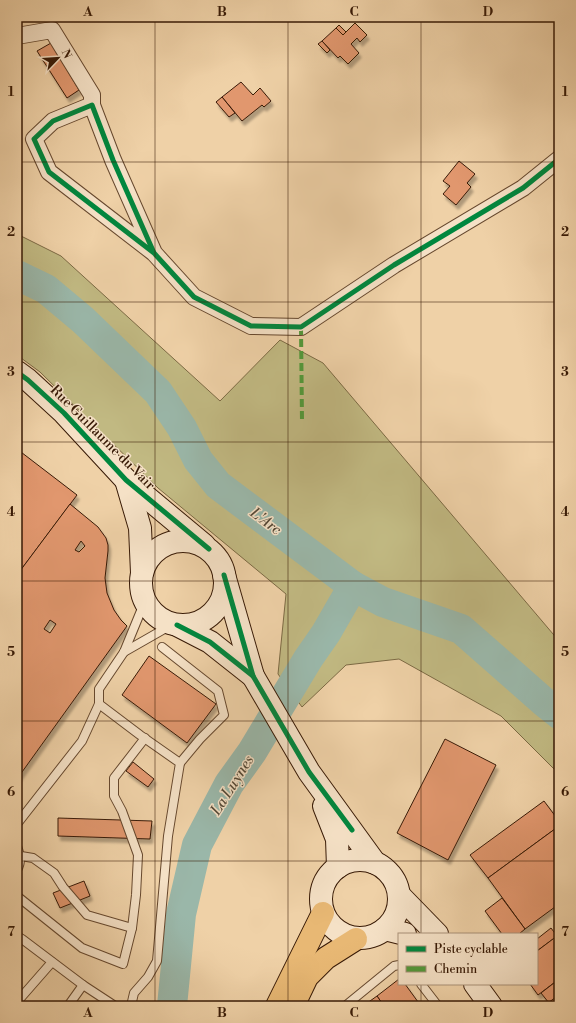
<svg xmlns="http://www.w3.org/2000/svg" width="576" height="1023" font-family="'Libre Bodoni',serif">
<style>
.green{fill:#c1b982;stroke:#7c6a44}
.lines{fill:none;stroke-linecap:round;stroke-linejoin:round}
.river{stroke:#9ab7a9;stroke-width:30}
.building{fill:#e1976e;stroke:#381a06;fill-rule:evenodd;filter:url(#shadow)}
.lane-casing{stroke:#66482e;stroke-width:10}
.street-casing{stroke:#66482e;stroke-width:18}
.secondary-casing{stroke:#381a06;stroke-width:24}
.highway-casing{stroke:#381a06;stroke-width:24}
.lane{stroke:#f5e1c6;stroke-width:8}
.street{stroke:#f5e1c6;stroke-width:16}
.secondary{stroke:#f5e1c6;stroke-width:22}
.highway{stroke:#e8b874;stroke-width:22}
.quiet{stroke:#52993a;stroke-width:4;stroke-dasharray:8 4;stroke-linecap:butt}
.cycleway-casing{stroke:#f5e1c6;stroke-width:8}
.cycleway{stroke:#00873e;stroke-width:5}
.grid{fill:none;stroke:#381a06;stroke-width:1;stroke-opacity:0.55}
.labels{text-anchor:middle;stroke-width:3;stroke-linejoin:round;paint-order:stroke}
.street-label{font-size:14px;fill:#381a06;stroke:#f5e1c6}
.water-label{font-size:15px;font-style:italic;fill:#554937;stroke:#f5e1c6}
.neatline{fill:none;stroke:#381a06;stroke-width:1.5}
.grid-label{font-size:13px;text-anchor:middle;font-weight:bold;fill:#381a06}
</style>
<defs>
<filter id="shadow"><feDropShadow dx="2.5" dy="4.5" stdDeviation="1" flood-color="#0004"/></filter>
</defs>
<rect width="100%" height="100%" fill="#efd1a7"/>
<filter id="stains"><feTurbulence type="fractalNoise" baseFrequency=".005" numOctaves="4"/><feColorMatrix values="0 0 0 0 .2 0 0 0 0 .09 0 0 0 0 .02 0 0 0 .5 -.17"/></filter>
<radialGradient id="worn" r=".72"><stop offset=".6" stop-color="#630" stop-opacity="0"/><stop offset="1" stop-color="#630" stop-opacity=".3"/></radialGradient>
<!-- green -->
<polygon class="green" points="17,234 61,256 220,401 280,340 323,363 559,641 559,774 501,716 399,659 346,665 302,707 278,674 286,594 158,488 40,372 17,355"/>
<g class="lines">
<!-- river -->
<g class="river">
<polyline points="17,275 46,289 83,320 158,392 182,428 198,460 218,485 353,586 383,602 461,629 544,702 559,714"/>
<polyline points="172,1006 181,914 197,845 229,784 252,752 308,659 326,633 353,586"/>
</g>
</g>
<!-- building -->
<g class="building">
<polygon points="355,23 367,35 360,42 357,38 351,44 359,53 348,64 340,56 338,58 322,41 336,28 343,35"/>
<polygon points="339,25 346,32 343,35 336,28"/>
<polygon points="322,41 330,50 327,53 318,44"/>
<polygon points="51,43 79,90 67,98 37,51"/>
<polygon points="241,82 253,95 260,88 271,101 264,107 262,105 242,121 222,97"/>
<polygon points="222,97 235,113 229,117 216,102"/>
<polygon points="459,161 475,174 467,183 471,187 456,205 443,194 450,186 443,181"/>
<polygon points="17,449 77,495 17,575"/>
<path d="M70 504 98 527 106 538 108 545V551L105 578 107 593 114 610 121 620 127 626 17 779V575ZM81 541 85 546 79 552 75 550ZM50 620 56 624 50 633 44 629Z"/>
<polygon points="149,656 216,704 187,743 122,695"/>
<polygon points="445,739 496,765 448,860 397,833"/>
<polygon points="133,762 154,779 148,787 126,771"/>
<polygon points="544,801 559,821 559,826 488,878 470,855"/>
<polygon points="58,818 152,821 150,839 58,836"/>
<polygon points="559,826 559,904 525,929 488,878"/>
<polygon points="84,881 90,896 60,908 53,893"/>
<polygon points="502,898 525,929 519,934 502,934 485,911"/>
<polygon points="551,928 557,936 537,951 537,939"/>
<polygon points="557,936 558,938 559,938 559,979 538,995 530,984 537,984 537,951"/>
<polygon points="399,979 399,984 405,984 421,1006 384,1006 377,996"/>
<polygon points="554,983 559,990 559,995 549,1003 541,993"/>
<polygon points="559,995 559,1006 546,1006 545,1005"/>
<polygon points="377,996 384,1006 363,1006"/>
</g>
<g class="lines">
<defs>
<g id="lane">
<polyline points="162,647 218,691 224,715 200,739 180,763"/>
<polyline points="124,652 173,624"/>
<polyline points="99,704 140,735 180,763 168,836 157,961 148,977 134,993 131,1006"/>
<polyline points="17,824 82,741 99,704 99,689 124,652 145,601"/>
<path d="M17 846C20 855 22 861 17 870"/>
<polyline points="21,856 33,858 54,873 63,887 87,915 132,928"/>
<polyline points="17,896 82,948 123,964 132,928 136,895 138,855 122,811 114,796 114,778 145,738"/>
<polyline points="17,936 22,939 83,985 115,1006"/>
<polyline points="421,984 438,1006"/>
<polyline points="17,1002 52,962"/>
<polyline points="68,1006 83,985"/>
<polyline points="345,1006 394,966 399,965"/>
</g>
<g id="street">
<polyline points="17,36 52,30 92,95 92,105"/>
<polyline points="154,253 113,160 92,105 53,121 34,139 49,172 154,253 194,297 251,326 301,327 394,265 523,188 559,159"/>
</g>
<g id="secondary">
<polyline points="17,372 28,380 64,413 126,480 204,545"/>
<polyline points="126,480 140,528 142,573"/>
<circle cx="183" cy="583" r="42"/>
<polyline points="224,575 253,676 309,772 375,863"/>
<polyline points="177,625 210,642 253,676"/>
<polyline points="324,806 337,839 338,867"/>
<circle cx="360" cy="899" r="39"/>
<polyline points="399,895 437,934"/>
<polyline points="385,929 405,934"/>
<polyline points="475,984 491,1006"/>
</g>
<g id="highway">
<polyline points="296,1000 307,977 326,958 356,939"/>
<polyline points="277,1006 323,913"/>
</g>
</defs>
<!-- lane casing -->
<use href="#lane" class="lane-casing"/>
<!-- street casing -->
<use href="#street" class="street-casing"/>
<!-- secondary casing -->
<use href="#secondary" class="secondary-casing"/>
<!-- highway casing -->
<use href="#highway" class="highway-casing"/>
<!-- lane -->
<use href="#lane" class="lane"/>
<!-- street -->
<use href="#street" class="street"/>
<!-- secondary -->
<use href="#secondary" class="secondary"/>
<!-- highway -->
<use href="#highway" class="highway"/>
<!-- quiet -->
<polyline class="quiet" points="301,327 302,421"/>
<defs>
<g id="cycleway">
<polyline points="154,253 113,160 92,105 53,121 34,139 49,172 154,253 194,297 251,326 301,327 394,265 523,188 559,159"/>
<polyline points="17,372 28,380 64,413 126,480 209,549"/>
<polyline points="224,575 253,676 309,772 352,830"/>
<polyline points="177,625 210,642 253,676"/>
</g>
</defs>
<!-- cycleway casing -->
<use href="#cycleway" class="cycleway-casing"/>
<!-- cycleway -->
<use href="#cycleway" class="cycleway"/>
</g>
<!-- grid -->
<path class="grid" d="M155 17V1006M288 17V1006M421 17V934M17 162H559M17 302H559M17 442H559M17 581H559M17 721H559M17 861H559M421 984V1006"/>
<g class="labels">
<!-- street labels -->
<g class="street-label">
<text transform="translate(103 437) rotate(45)" y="5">Rue Guillaume du Vair</text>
</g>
<!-- water labels -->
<g class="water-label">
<text transform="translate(266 521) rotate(37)" y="5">L'Arc</text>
<text transform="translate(232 785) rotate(-58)" y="5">La Luynes</text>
</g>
</g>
<!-- margin -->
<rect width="576" height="1023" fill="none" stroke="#efd1a7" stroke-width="44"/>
<!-- legend -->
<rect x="398" y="933" width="140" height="52" fill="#f5e1c6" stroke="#a99179"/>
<rect x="406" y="946" width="20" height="6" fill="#00873e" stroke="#a99179"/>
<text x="434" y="953" font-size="12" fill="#381a06">Piste cyclable</text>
<rect x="406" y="966" width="20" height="6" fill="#52993a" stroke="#a99179"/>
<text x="434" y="973" font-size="12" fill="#381a06">Chemin</text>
<!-- north arrow -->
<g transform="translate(58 58) rotate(65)" stroke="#f5e1c6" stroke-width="3" paint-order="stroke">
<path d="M0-3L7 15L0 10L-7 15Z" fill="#381a06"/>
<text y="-6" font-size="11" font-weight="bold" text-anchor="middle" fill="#381a06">N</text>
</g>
<rect x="22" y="22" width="532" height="979" class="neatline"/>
<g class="grid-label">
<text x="88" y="16">A</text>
<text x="222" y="16">B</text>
<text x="354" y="16">C</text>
<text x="488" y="16">D</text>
<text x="11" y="96">1</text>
<text x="565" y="96">1</text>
<text x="11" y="236">2</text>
<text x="565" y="236">2</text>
<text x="11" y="376">3</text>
<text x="565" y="376">3</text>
<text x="11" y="516">4</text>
<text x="565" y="516">4</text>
<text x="11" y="656">5</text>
<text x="565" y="656">5</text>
<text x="11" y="796">6</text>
<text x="565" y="796">6</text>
<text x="11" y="936">7</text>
<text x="565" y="936">7</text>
<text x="88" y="1017">A</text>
<text x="222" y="1017">B</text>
<text x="354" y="1017">C</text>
<text x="488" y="1017">D</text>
</g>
<rect width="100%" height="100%" filter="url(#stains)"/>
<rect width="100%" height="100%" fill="url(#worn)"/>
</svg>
